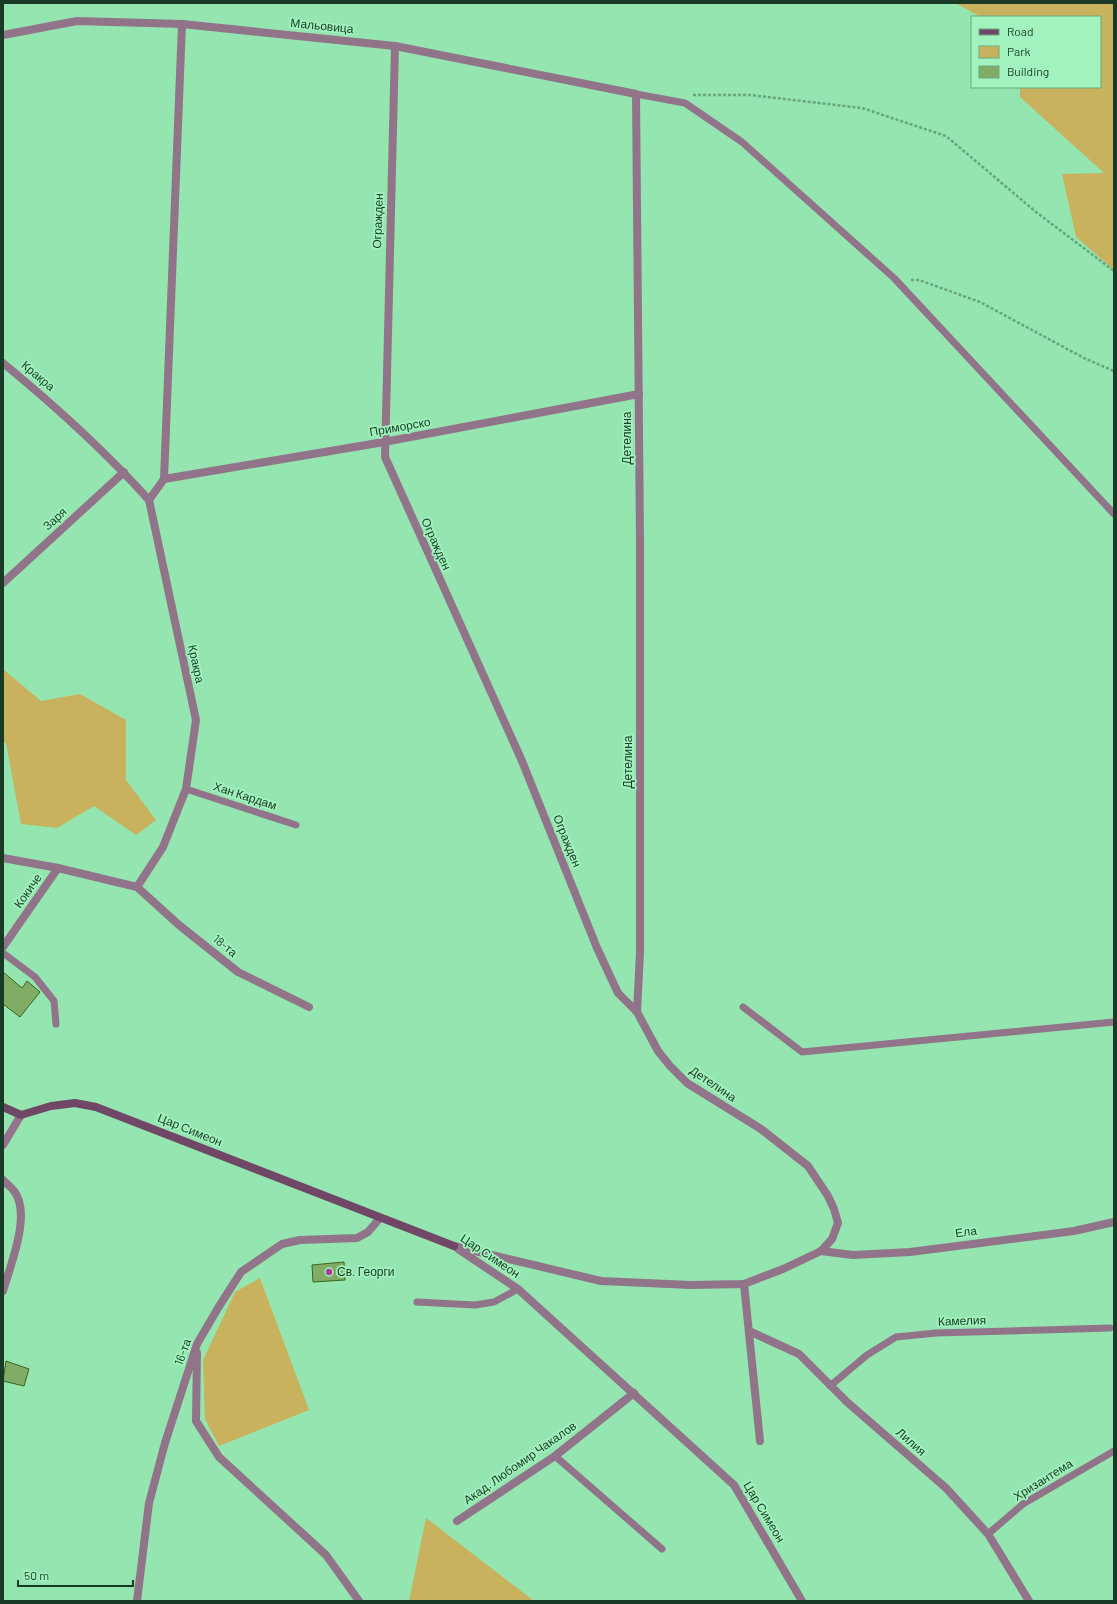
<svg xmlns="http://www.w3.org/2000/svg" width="1117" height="1604" font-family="Barlow,sans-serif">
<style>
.green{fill:#c9b25e}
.building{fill:#80ac65;stroke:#3c641e}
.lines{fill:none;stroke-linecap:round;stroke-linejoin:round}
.path{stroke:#66a57c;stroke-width:2.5;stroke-dasharray:3 2;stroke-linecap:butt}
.lane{stroke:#91738a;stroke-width:7}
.street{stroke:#91738a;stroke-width:8}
.secondary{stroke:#714768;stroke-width:8}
.poi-dot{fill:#ac3d9b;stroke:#a1f2bc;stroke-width:1.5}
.labels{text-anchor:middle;stroke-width:3.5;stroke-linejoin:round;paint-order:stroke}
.street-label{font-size:12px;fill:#193b26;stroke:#a1f2bc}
.poi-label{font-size:12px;fill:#193b26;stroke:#a1f2bc;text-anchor:start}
</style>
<rect width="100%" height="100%" fill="#94e5af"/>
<!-- green -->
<g class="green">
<polygon points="955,3 1114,3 1114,270 1076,237 1062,174 1104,173 1020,97 1020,87 1100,87 1100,17 981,17"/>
<polygon points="3,669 41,701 80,694 126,720 126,780 156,820 136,835 94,806 57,828 21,824 6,743 3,742"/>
<polygon points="260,1278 309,1410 219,1446 205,1419 203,1360 235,1292"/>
<polygon points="426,1518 534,1601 409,1601"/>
</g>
<!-- building -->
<g class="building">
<polygon points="3,972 22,988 27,981 40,992 20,1017 3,1004"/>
<polygon points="344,1262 345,1280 313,1282 312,1265"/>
<polygon points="6,1361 29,1369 24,1386 3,1381"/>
</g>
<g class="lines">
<!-- path -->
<g class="path">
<polyline points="693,95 750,95 862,108 946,136 1036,212 1114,271"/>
<polyline points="911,280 919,280 980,302 1084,358 1114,371"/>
</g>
<!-- lane -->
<g class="lane">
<polyline points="636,94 685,103 742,142 894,278 1114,514"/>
<polyline points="186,789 296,825"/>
<polyline points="3,953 35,977 54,1001 56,1024"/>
<polyline points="743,1007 802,1052 1114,1022"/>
<polyline points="417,1302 475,1305 494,1302 518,1289"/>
<polyline points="830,1386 867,1355 896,1337 936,1333 1110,1328"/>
<polyline points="555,1456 662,1549"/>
<polyline points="988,1534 1023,1504 1114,1451"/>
</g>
<!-- street -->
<g class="street">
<polyline points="3,35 77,21 182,24 395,46 636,94 640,542 640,952 637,1012 658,1051 670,1066 687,1083 761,1129 808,1166 828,1196 834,1209 838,1223 832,1239 821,1251 783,1269 744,1284 691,1285 601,1281 454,1246"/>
<polyline points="395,46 385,457 522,761 597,948 618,993 637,1012"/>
<path d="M3 363C54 405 104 450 149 500L196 720 186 789 163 847 137 887 58 868 3 858"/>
<polyline points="164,479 384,442 639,394"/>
<polyline points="149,500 164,479 182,24"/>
<polyline points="3,583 124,472"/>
<polyline points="137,887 179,925 238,972 309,1007"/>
<polyline points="3,947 58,868"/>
<polyline points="3,1145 21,1115"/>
<path d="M3 1180C7 1184 11 1187 14 1191 32 1214 10 1266 3 1291"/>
<polyline points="458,1249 518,1289 734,1485 802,1601"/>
<polyline points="821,1251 853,1255 910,1252 1074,1231 1114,1222"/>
<polyline points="744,1284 760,1441"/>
<polyline points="749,1331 799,1354 847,1402 946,1488 988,1534 1029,1601"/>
<polyline points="197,1353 196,1421 219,1457 326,1555 359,1601"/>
<polyline points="457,1521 555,1456 634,1393"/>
<polyline points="137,1601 149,1503 165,1443 197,1344 218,1308 241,1272 282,1244 300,1240 357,1238 368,1232 380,1218"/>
</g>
<!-- secondary -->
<polyline class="secondary" points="3,1107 21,1115 51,1106 75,1103 96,1107 454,1246"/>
</g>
<!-- markers -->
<circle class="poi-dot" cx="329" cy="1272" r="4"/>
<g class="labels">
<!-- street labels -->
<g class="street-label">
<text transform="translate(322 26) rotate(6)" y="4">Мальовица</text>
<text transform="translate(378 221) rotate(-88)" y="4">Огражден</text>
<text transform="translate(38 376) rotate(40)" y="4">Кракра</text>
<text transform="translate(400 427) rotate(-10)" y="4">Приморско</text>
<text transform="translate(627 438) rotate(-90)" y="4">Детелина</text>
<text transform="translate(55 519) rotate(-43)" y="4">Заря</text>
<text transform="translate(436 544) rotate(66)" y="4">Огражден</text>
<text transform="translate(196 664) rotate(78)" y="4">Кракра</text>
<text transform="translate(628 762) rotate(-90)" y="4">Детелина</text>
<text transform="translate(245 796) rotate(18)" y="4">Хан Кардам</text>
<text transform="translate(567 841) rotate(68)" y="4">Огражден</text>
<text transform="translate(28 891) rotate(-55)" y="4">Кокиче</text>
<text transform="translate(225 946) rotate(39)" y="4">18-та</text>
<text transform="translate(713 1084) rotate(34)" y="4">Детелина</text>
<text transform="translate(190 1130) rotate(22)" y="4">Цар Симеон</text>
<text transform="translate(966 1232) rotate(-8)" y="4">Ела</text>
<text transform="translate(490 1256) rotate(34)" y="4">Цар Симеон</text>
<text transform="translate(962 1321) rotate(-2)" y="4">Камелия</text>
<text transform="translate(183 1352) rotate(-70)" y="4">16-та</text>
<text transform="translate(911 1442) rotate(41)" y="4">Лилия</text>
<text transform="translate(520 1463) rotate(-35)" y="4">Акад. Любомир Чакалов</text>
<text transform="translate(1043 1480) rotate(-32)" y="4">Хризантема</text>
<text transform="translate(764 1512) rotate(59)" y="4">Цар Симеон</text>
</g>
<!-- poi labels -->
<g class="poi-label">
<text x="337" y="1276">Св. Георги</text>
</g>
</g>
<!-- border -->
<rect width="1117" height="1604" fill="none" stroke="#193b26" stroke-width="8"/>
<!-- legend -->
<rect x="971" y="16" width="130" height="72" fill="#a1f2bc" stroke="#6ba980"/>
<rect x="979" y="29" width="20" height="6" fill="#714768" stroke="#6ba980"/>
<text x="1007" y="36" font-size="12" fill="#193b26">Road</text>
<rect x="979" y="46" width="20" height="12" fill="#c9b25e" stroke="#6ba980"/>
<text x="1007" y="56" font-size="12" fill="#193b26">Park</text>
<rect x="979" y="66" width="20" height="12" fill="#80ac65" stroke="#6ba980"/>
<text x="1007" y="76" font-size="12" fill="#193b26">Building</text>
<!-- scale -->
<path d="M18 1580v6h115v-6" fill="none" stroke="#193b26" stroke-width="2"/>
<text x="24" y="1580" font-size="12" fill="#193b26" stroke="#a1f2bc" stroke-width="3" paint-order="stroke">50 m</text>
</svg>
